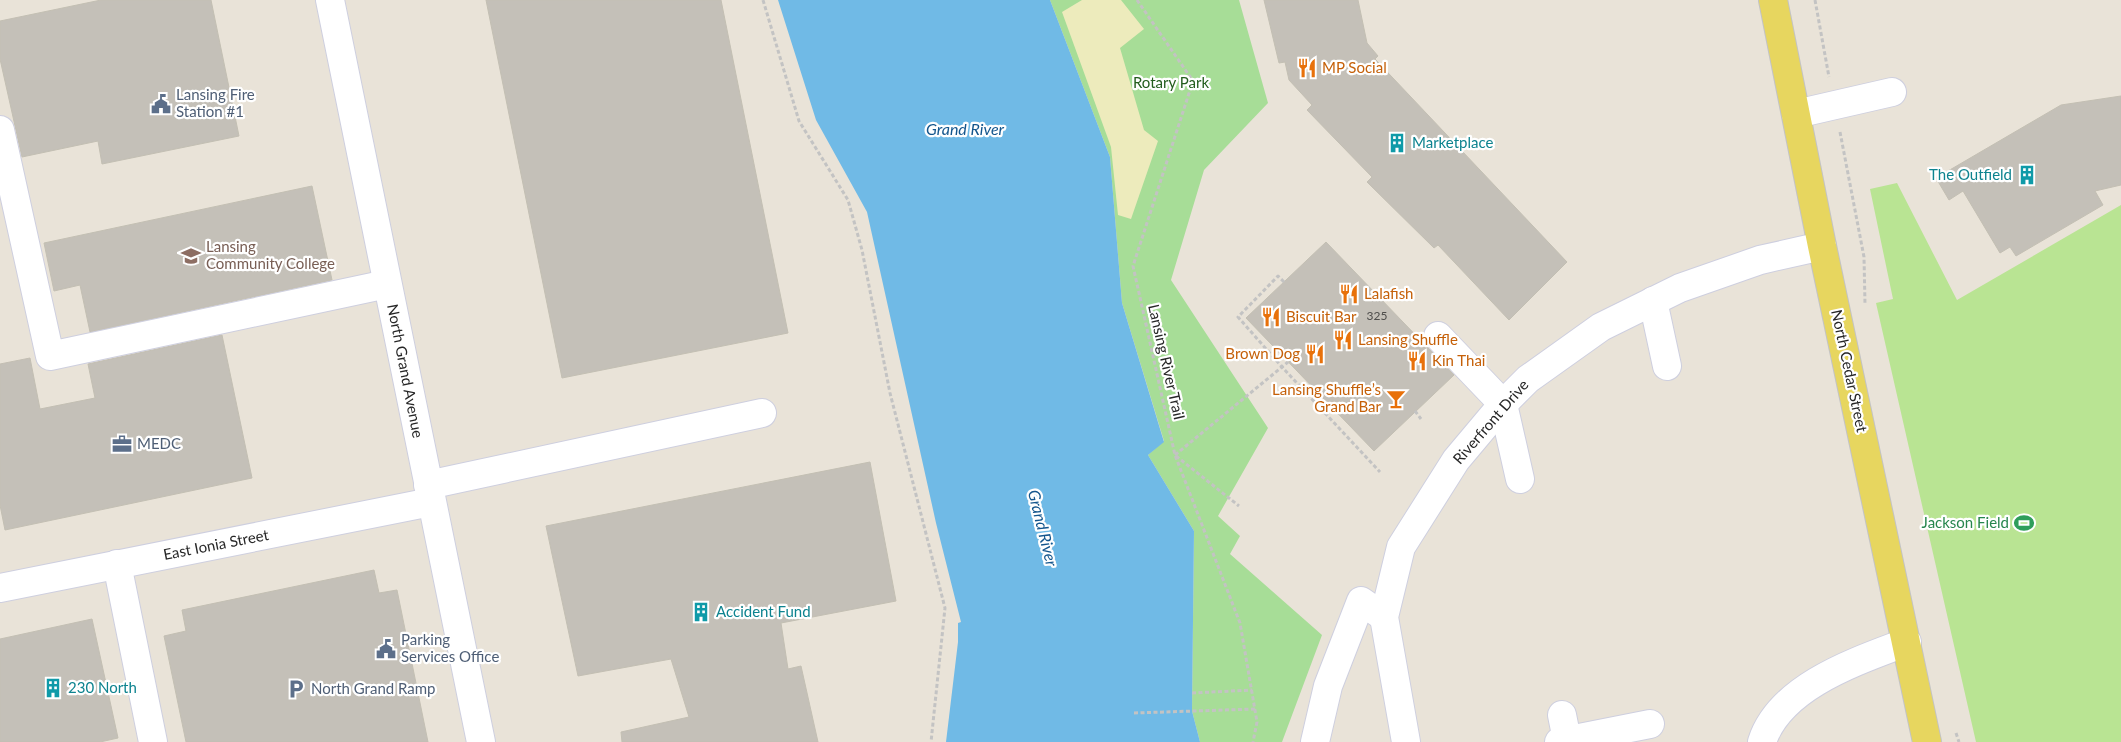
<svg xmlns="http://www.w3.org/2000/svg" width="2121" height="742" font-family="Lato,sans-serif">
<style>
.green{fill:#a7dd97}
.sand{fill:#edebbc}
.pitch{fill:#b9e493}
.water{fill:#70bae6}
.building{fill:#c4c0b8;stroke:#c3bfb3}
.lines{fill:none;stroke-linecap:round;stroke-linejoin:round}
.minor-casing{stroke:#cecfdf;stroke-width:30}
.major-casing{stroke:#c3c3c3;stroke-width:30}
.path{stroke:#c3c3c3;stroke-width:3;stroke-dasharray:4 2.5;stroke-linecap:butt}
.minor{stroke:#fff;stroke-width:28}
.major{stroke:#e7d65f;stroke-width:28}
.labels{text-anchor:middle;stroke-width:4.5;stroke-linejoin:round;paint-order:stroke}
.number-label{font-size:12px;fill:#4e4d4b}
.food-label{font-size:15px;fill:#c56008;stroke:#fff;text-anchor:start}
.park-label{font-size:15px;fill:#235d1d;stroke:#fff}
.service-label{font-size:15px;fill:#4e5e75;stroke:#fff;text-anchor:start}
.culture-label{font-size:15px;fill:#0d838f;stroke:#fff;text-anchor:start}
.education-label{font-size:15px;fill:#785e54;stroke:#fff;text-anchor:start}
.street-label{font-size:15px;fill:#272727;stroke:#fff}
.leisure-label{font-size:15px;fill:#27864d;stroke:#fff;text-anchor:end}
.water-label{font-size:16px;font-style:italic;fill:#14568d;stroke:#fff}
</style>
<rect width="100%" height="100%" fill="#e9e3d8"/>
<!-- green -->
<polygon class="green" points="1050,0 1239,0 1268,103 1204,170 1171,280 1268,428 1218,516 1240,536 1230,554 1322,635 1282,742 1200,742 1192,711 1194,531 1148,455 1164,441 1122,303 1110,157"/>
<!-- sand -->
<polygon class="sand" points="1082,0 1121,0 1144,29 1120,48 1144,130 1158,141 1131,219 1118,215 1111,147 1062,12"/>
<!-- pitch -->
<polygon class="pitch" points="1897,183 1957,300 2121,205 2121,742 1976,742 1876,303 1893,299 1870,189"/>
<!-- water -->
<polygon class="water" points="778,0 1050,0 1110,157 1122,303 1164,442 1148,455 1194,531 1192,711 1200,742 946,742 958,642 958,623 961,622 936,523 867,212 816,120"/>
<!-- building -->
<g class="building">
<polygon points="101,0 211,0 239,136 102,164 98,141 22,157 0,59 0,21"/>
<polygon points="486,0 721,0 788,333 562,378"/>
<polygon points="1264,0 1358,0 1367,43 1378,56 1375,59 1567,262 1509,320 1438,245 1434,248 1367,182 1372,177 1307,110 1312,105 1289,80 1285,62 1279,63"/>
<polygon points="2121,96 2121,185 2095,191 2103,205 2016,256 2010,247 2000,253 1963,191 1949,200 1936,178 2061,105"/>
<polygon points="312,186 332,280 90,332 80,285 54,291 44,243"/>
<polygon points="1326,242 1454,375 1374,451 1246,318"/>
<polygon points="222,335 252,478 5,530 0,505 0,364 30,358 40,409 95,398 88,364"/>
<polygon points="870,462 896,601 781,623 788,669 801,666 818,742 622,742 621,732 689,717 671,659 578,676 546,526"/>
<polygon points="374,570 379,593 397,590 428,742 186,742 164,636 186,631 182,610"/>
<polygon points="92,619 118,738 100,742 0,742 0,639"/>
</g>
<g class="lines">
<defs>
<g id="minor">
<polyline points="330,0 481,742"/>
<polyline points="1796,114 1892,92"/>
<polyline points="0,130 50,356 387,284"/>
<polyline points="1653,301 1667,366"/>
<polyline points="1438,336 1503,404 1520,479"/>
<polyline points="428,485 762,413"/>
<polyline points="117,564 153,742"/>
<polyline points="0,588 431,502"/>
<polyline points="1562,715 1567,740"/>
<polyline points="1315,742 1328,686 1361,601 1384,617"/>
<polyline points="1406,742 1384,617 1401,547 1456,460 1503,404 1528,379 1601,327 1680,288 1760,260 1822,246"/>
<polyline points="1559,742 1650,724"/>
<path d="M1762 742C1780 686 1857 661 1907 642"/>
</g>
<polyline id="major" points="1773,0 1822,246 1927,742"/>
</defs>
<!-- minor casing -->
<use href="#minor" class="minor-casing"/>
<!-- major casing -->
<use href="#major" class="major-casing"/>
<!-- path -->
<g class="path">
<polyline points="763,0 799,121 848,200 862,250 890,393 945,608 931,742"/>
<polyline points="1137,0 1193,81 1133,266 1175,455 1240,623 1257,722 1253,742"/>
<polyline points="1815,0 1829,77"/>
<polyline points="1840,132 1864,257 1865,304"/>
<polyline points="1284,282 1278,276 1238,317 1282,367 1380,472"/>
<polyline points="1415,411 1421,419"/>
<polyline points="1175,455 1288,362"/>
<polyline points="1176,456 1239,506"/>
<polyline points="1192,693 1252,690"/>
<polyline points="1134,713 1255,709"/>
<polyline points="1956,733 1959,742"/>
</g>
<!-- minor -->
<use href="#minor" class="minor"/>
<!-- major -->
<use href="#major" class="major"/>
</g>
<!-- icons -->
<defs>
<symbol id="restaurant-bare" viewBox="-9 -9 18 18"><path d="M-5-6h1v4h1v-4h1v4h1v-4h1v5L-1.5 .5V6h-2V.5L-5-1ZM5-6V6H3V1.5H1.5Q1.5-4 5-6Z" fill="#e8710a" stroke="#fff" stroke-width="2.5" paint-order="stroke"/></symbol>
<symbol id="civic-bare" viewBox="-9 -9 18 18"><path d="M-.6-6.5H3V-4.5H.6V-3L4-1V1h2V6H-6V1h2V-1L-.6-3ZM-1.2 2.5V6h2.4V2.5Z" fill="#5c6f8a" stroke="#fff" stroke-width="2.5" paint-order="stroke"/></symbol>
<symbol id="building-bare" viewBox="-9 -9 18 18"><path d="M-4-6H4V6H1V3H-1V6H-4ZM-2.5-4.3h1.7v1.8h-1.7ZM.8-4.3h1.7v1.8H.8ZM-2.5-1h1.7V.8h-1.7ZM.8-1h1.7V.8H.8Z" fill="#0f9aa8" stroke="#fff" stroke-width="2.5" paint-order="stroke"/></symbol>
<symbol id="university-bare" viewBox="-9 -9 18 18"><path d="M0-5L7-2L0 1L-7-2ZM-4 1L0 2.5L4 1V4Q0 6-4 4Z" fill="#8d6e63" stroke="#fff" stroke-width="2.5" paint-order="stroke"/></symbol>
<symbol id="bar-bare" viewBox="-9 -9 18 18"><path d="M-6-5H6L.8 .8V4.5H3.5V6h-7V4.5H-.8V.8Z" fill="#e8710a" stroke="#fff" stroke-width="2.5" paint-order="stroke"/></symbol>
<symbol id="office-bare" viewBox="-9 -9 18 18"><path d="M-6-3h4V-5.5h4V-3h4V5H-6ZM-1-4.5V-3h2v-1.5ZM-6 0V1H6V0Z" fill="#5c6f8a" stroke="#fff" stroke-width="2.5" paint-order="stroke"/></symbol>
<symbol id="stadium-bare" viewBox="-9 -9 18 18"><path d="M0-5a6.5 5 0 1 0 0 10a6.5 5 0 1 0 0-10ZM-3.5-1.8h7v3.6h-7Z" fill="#2e9e5b" stroke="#fff" stroke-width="2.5" paint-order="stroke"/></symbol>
<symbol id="parking-bare" viewBox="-9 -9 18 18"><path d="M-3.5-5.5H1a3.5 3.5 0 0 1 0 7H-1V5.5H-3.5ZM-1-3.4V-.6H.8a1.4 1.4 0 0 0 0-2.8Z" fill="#5c6f8a" stroke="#fff" stroke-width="2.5" paint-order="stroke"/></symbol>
</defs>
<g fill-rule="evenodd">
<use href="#restaurant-bare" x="1293" y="54" width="28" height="28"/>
<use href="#civic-bare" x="147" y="90" width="28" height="28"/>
<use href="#building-bare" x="1383" y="129" width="28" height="28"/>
<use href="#building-bare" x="2013" y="161" width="28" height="28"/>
<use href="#university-bare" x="177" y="242" width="28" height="28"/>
<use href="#restaurant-bare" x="1335" y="280" width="28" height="28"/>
<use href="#restaurant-bare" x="1257" y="303" width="28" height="28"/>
<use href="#restaurant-bare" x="1329" y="326" width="28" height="28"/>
<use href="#restaurant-bare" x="1301" y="340" width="28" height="28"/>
<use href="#restaurant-bare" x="1403" y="347" width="28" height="28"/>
<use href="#bar-bare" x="1382" y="385" width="28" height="28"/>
<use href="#office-bare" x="108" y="430" width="28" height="28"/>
<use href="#stadium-bare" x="2010" y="509" width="28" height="28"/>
<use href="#building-bare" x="687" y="598" width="28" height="28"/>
<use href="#civic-bare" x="372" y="635" width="28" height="28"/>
<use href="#building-bare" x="39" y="674" width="28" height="28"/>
<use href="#parking-bare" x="282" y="675" width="28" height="28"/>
</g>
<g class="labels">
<!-- number labels -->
<g class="number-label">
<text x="1377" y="320">325</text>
</g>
<!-- food labels -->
<g class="food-label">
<text x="1322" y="73">MP Social</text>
<text x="1364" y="299">Lalafish</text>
<text x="1286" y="322">Biscuit Bar</text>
<text x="1358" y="345">Lansing Shuffle</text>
<text x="1300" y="359" text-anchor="end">Brown Dog</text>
<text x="1432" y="366">Kin Thai</text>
<text x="1381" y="395" text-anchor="end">Lansing Shuffle’s<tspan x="1381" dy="17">Grand Bar</tspan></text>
</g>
<!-- park labels -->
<g class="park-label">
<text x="1171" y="88">Rotary Park</text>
</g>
<!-- service labels -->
<g class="service-label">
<text x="176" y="100">Lansing Fire<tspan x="176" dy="17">Station #1</tspan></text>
<text x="137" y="449">MEDC</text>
<text x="401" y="645">Parking<tspan x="401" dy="17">Services Office</tspan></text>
<text x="311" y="694">North Grand Ramp</text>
</g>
<!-- culture labels -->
<g class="culture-label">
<text x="1412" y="148">Marketplace</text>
<text x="2012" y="180" text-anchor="end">The Outfield</text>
<text x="716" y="617">Accident Fund</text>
<text x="68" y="693">230 North</text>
</g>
<!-- education labels -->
<g class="education-label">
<text x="206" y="252">Lansing<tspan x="206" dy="17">Community College</tspan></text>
</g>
<!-- street labels -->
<g class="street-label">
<text transform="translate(1166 362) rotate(77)" y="5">Lansing River Trail</text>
<text transform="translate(405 371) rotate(79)" y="5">North Grand Avenue</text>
<text transform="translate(1849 371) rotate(78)" y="5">North Cedar Street</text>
<text transform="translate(1491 422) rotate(-49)" y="5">Riverfront Drive</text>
<text transform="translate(216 545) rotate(-11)" y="5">East Ionia Street</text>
</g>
<!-- leisure labels -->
<g class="leisure-label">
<text x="2009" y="528">Jackson Field</text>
</g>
<!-- water labels -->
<g class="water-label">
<text x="965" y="135">Grand River</text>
<text transform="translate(1043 528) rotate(76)" y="6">Grand River</text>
</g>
</g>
</svg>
